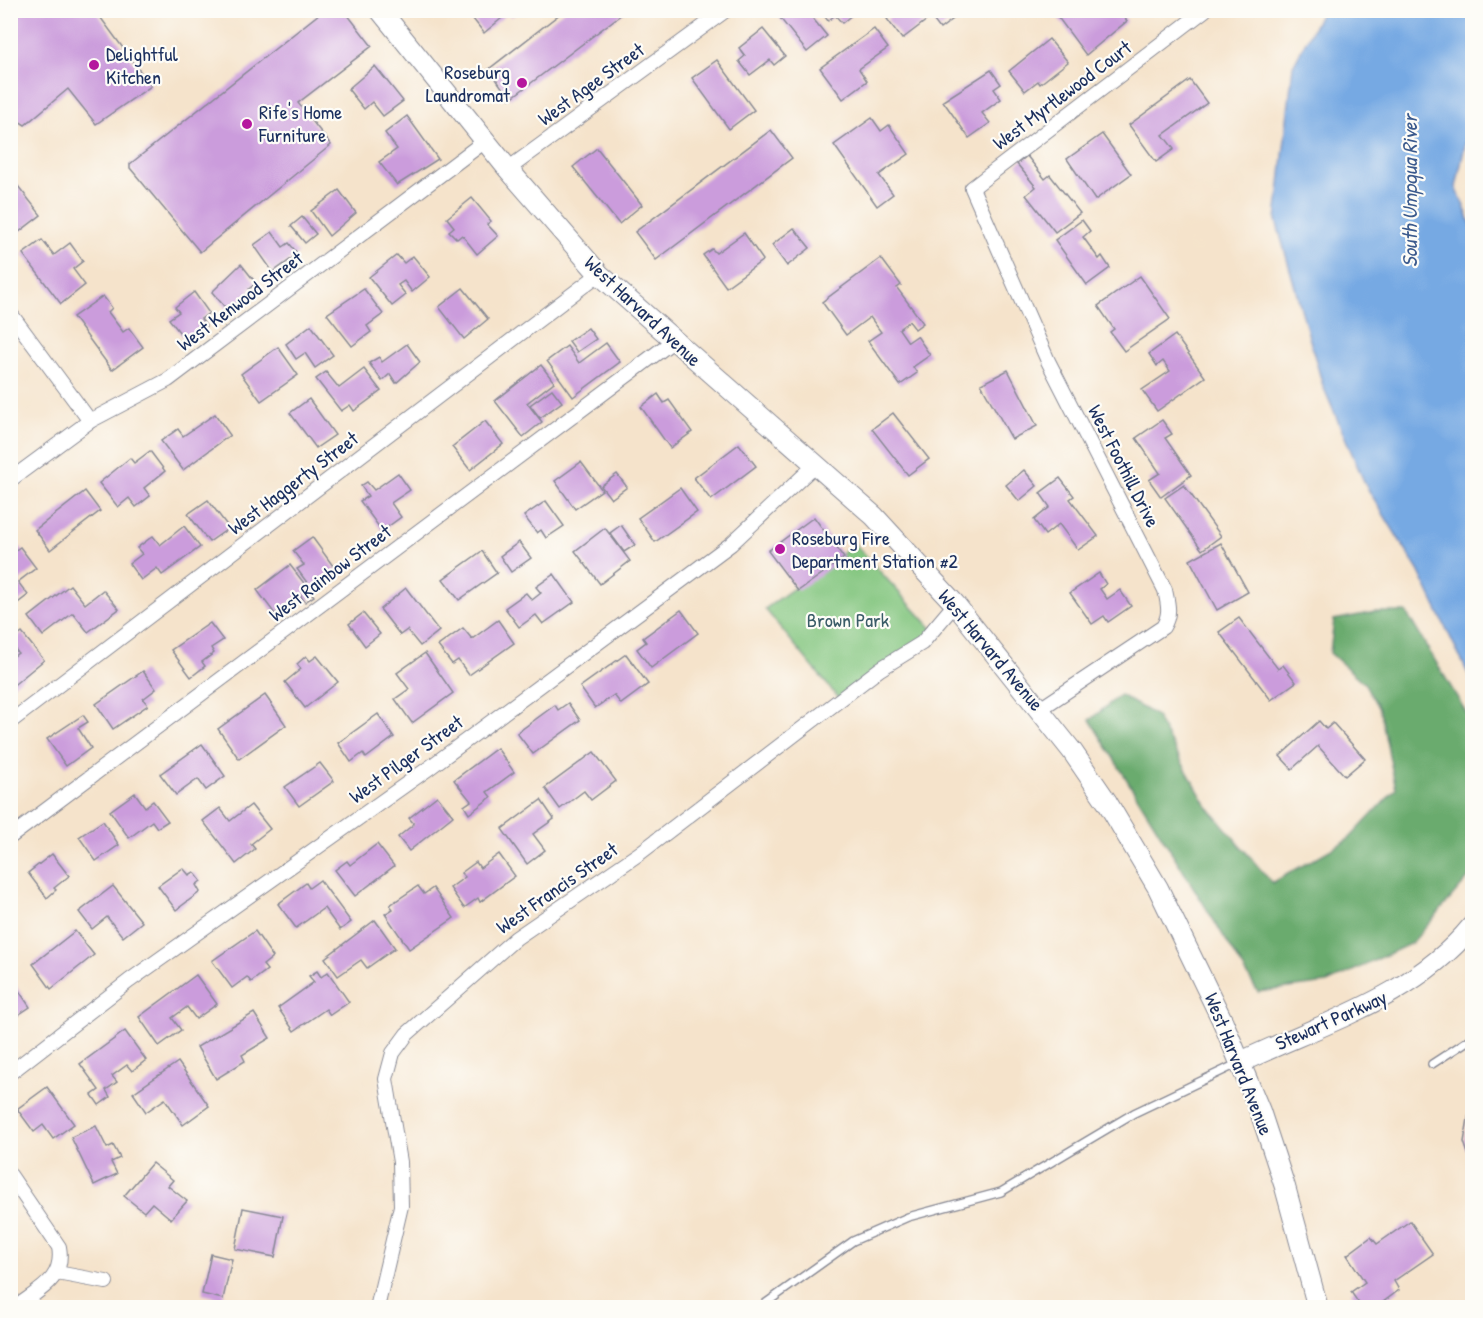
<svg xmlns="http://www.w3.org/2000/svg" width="1483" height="1318" font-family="'Patrick Hand',sans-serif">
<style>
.green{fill:#84c680;stroke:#507a6f;stroke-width:1.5}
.forest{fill:#6bab6e;stroke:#436d66;stroke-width:1.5}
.water{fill:#76a9e3;stroke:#486ca0;stroke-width:1.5}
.building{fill:#cb9cdc}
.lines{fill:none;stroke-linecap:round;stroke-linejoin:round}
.lane-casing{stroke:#888994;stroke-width:10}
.street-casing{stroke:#888994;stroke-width:16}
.secondary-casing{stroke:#888994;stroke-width:22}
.lane{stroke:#fff;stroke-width:7}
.street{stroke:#fff;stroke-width:14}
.secondary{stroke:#fff;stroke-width:20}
.poi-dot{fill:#b5179e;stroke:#fdfcf7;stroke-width:2}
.labels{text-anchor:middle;stroke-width:4.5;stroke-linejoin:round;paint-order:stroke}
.poi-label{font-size:20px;fill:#1b2f5e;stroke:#fdfcf7;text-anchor:start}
.street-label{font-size:20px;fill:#1b2f5e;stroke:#fdfcf7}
.park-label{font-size:20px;fill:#3a5c68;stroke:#fdfcf7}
.water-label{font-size:21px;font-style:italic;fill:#3b5a8d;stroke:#fdfcf7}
</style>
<rect width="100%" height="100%" fill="#fdfcf7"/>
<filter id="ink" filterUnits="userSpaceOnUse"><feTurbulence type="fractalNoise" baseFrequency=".0167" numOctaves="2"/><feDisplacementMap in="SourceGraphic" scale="12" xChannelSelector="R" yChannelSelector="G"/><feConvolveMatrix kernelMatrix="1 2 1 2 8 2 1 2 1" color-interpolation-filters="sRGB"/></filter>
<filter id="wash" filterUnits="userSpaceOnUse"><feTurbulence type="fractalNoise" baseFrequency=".008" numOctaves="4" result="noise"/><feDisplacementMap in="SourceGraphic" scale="24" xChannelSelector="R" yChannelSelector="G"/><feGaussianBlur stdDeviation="1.35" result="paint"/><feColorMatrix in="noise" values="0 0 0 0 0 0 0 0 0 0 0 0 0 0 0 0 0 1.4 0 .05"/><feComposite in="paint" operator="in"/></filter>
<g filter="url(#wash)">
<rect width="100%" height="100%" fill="#f5e3cb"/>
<!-- green -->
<polygon class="green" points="855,544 934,631 840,700 765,609"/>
<!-- forest -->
<polygon class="forest" points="1375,612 1406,612 1472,722 1472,874 1412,943 1327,983 1258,992 1090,720 1120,695 1155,715 1207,806 1272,883 1349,839 1396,789 1380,711 1365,684 1330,653 1334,620"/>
<!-- water -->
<polygon class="water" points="1322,11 1472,11 1472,113 1456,187 1472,226 1472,682 1418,570 1366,486 1323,386 1276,220 1293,66"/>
<g id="blocks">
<!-- building -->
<g class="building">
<polygon points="10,10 95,10 151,86 96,124 68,89 25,125 17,120 10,112"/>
<polygon points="324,10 344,10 372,46 298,103 331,145 200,252 130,168 130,164"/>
<polygon points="466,10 520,10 511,17 508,13 484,33"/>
<polygon points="565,10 627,10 510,99 489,69"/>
<polygon points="780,10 806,10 827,36 807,52 776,13"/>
<polygon points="820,10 852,10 854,13 842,23 835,15 828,21"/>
<polygon points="898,10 965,10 940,29 931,17 902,39 887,19"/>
<polygon points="1065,10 1119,10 1127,21 1086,55 1057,16"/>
<polygon points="763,29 785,56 774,65 770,60 750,75 739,61 745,56 739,48"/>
<polygon points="874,29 888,48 859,69 867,81 843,99 820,68"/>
<polygon points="1049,39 1068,62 1040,84 1038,81 1025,91 1009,71"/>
<polygon points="717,60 754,110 729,129 692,78"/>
<polygon points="375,66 403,101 383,116 372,102 364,109 348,89"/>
<polygon points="991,70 1001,84 994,89 1001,99 982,113 990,123 969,138 943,101"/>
<polygon points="1190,80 1207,103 1163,135 1174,149 1156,162 1129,125"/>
<polygon points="407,116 438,159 397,185 379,162 397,149 385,133"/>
<polygon points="872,118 881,131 889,125 909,154 879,175 893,194 877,206 834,145"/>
<polygon points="771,130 792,158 656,260 635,232"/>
<polygon points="1102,134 1131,174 1095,200 1067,159"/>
<polygon points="597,148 642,205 619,224 573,167"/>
<polygon points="1027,156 1045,179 1050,175 1080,213 1055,232 1026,195 1036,187 1017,164"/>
<polygon points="10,176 41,215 10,239"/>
<polygon points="339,190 356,213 329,236 311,211"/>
<polygon points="472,198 491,221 487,224 498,236 477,254 462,235 457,239 449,231 454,227 447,218"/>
<polygon points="302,217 316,234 305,243 291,226"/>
<polygon points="1082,220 1090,231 1083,237 1099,259 1102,256 1110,268 1087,285 1055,240"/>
<polygon points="794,228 810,248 787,266 772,245"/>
<polygon points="272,232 283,247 289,243 298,254 273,272 254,245"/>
<polygon points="744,233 763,260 726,287 703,255 712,249 716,253"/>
<polygon points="42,240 54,255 70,243 83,261 73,269 85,285 61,304 23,254"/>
<polygon points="397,255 404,263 413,256 430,277 412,292 404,281 398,285 406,295 392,306 369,277"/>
<polygon points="881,258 901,285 897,288 923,323 915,329 909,321 899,329 908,342 917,336 930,355 913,367 917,373 900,385 868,341 881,332 870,317 846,335 822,302"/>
<polygon points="241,264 256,283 249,289 252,294 229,312 212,292"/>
<polygon points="1140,276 1170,319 1124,351 1110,332 1114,329 1098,306"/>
<polygon points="463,288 488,319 464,339 439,307"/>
<polygon points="364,289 383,314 367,326 371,332 352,346 327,314"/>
<polygon points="194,292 209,313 201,319 206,326 187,342 169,319 179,312 175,307"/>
<polygon points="103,296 112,308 108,312 123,332 129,328 143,347 112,370 73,317"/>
<polygon points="311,325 333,355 315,368 305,353 296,359 286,344"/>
<polygon points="588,328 596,339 577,352 569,341"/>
<polygon points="1175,335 1205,377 1157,411 1142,390 1170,371 1163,361 1157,366 1149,354"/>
<polygon points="606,343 620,362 573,397 547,361 567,346 579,363"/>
<polygon points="407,344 420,362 396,383 390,374 382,381 369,363 379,357 382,362"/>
<polygon points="278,347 298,375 261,401 241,374"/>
<polygon points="541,365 554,382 527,403 542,422 523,437 495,401"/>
<polygon points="364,369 381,391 354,411 350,405 341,411 316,379 326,372 339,388"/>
<polygon points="1008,370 1037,426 1012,439 981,384"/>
<polygon points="552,389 562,402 540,418 530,405"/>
<polygon points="658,394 664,403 669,400 692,432 670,448 641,407"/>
<polygon points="309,399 335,435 316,448 290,413"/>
<polygon points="893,413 929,459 908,475 872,429"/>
<polygon points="215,414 230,435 183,470 161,441 178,429 183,436"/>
<polygon points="1162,420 1172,434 1165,438 1191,475 1161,497 1149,480 1160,473 1136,438"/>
<polygon points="485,421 503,444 470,470 452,447"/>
<polygon points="739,444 756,466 711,500 694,478"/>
<polygon points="150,451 165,471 144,488 150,496 136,507 129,498 118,507 99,483 130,458 134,463"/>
<polygon points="581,462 602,490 575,509 555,481"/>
<polygon points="1024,470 1037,486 1019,501 1006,485"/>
<polygon points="398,473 410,490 391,503 401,517 382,531 360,501 368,496 361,486 367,482 374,490"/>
<polygon points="617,474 627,487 611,499 601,486"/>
<polygon points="1060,478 1074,496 1070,499 1098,536 1078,550 1059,524 1045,535 1034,520 1050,507 1040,493"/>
<polygon points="1184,485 1221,536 1202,550 1165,498"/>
<polygon points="680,488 697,512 655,542 638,518"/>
<polygon points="85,491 100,511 50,550 35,530"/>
<polygon points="208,500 229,528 209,542 188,514"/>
<polygon points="546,501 564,526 546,538 541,530 537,533 524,516"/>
<polygon points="814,517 844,558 798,591 768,551"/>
<polygon points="621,525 635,545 624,552 610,533"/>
<polygon points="184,526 200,547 162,575 157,568 141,580 129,564 142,554 137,548 153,536 160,545"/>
<polygon points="605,528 630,561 600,584 575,551"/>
<polygon points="312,537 336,570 311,588 297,569 304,565 293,551"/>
<polygon points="519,542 531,558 511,572 500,556"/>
<polygon points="1221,543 1248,592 1217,610 1190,560"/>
<polygon points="20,547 36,568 18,582 28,595 10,609 10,554"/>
<polygon points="482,551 497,573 459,600 443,579"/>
<polygon points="290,565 314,596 305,602 300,595 275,614 257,590"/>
<polygon points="1099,573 1106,584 1100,589 1107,599 1120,590 1131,606 1108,622 1104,616 1092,624 1070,593"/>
<polygon points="554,574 574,602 543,624 536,615 519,627 505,608 526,593 532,600 541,593 536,587"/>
<polygon points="70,585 85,604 103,590 119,609 88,632 73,613 43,636 29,617"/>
<polygon points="406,588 439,631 420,646 407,630 400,635 380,609"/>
<polygon points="681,610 698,633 651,668 637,649 646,642 643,638"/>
<polygon points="363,613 380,634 365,646 349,624"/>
<polygon points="1239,618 1278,669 1283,665 1296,682 1271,700 1219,632"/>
<polygon points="498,620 514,643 469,675 458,660 452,664 438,646 463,628 472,639"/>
<polygon points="210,623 223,640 211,648 214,653 202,662 205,666 191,677 171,650"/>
<polygon points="22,633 44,660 10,688 10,652 14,656 18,653 10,642"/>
<polygon points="425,653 453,693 412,723 395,699 409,689 397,673"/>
<polygon points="626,654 648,684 621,704 614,695 595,708 580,687"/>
<polygon points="306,656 310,661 317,656 338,682 305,708 285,682 301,669 297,664"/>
<polygon points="143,671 156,689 143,699 148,705 113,729 96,704"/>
<polygon points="265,695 286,725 239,759 218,729"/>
<polygon points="568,703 580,720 533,754 517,733 555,705 558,710"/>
<polygon points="378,714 394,737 366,758 363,753 351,762 338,743"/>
<polygon points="83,715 88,722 78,728 91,748 66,766 47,739"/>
<polygon points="1319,721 1326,729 1333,723 1365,759 1345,776 1318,746 1292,769 1280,756"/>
<polygon points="202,744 225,776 206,790 198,779 176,795 160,774"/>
<polygon points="497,748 514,772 487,792 491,797 469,814 464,806 471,801 454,780"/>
<polygon points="594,752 616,781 591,800 584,791 560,809 545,788"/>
<polygon points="320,763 334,781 299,806 285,787"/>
<polygon points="135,793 145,807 153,801 168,821 157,828 152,821 129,838 110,811"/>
<polygon points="437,796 453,816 409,851 398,837 414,824 409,818"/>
<polygon points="541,800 554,819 533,834 545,850 527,864 502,829"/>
<polygon points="251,805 270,829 251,844 255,849 236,864 203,821 220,808 230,821"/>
<polygon points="103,821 119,845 96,861 79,837"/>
<polygon points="377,844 394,866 355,896 335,870 347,861 350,865"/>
<polygon points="52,854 69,876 54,888 56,890 47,898 28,873"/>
<polygon points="499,854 515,876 480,902 478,898 464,908 450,888 465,877 461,873 476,862 480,868"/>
<polygon points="183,868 189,875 194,872 201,881 196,885 200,892 176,910 158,886"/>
<polygon points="320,880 351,922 340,930 324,908 296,928 278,904 306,883 309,888"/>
<polygon points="113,886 142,922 123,937 107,917 92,929 79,912"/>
<polygon points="418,886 424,894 433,888 454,918 409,949 385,914 393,909 390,905"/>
<polygon points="375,920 395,948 367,968 361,960 338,976 325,958"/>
<polygon points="75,931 94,955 51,989 33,964"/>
<polygon points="255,931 273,957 263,965 267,970 251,982 247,977 232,988 212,961"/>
<polygon points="317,971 321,977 328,972 349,1002 330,1015 326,1009 294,1031 278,1008 314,982 309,976"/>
<polygon points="196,975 217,1004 196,1019 187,1007 172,1018 181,1030 159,1046 139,1017"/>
<polygon points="13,982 30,1007 15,1017 13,1015 10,1016 10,984"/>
<polygon points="254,1013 270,1038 242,1055 245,1061 216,1079 197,1047"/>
<polygon points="125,1031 146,1060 132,1071 127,1065 112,1076 117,1082 106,1090 110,1097 99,1105 92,1095 99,1090 80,1064"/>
<polygon points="178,1062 209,1106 183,1125 165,1099 146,1112 133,1093"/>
<polygon points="47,1087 74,1124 53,1139 43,1125 34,1132 17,1109"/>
<polygon points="1471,1101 1472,1101 1472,1165 1464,1142"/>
<polygon points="96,1126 107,1148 113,1145 120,1158 111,1162 117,1174 94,1185 71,1137"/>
<polygon points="152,1163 173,1180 168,1186 187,1201 171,1219 152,1203 144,1212 124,1196"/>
<polygon points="243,1208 283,1216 275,1257 235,1249"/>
<polygon points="1410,1221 1433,1254 1394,1281 1399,1290 1375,1308 1362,1308 1351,1292 1365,1282 1347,1255 1371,1237 1377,1244"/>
<polygon points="211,1254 232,1259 223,1299 202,1294"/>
</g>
</g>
</g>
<g filter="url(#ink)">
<use href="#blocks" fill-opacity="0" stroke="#888994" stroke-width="1.5"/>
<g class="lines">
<defs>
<g id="lane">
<polyline points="1432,1064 1472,1038"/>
<polyline points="759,1308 853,1241 908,1217 1001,1192 1134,1113 1239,1063"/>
</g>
<g id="street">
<polyline points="508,169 726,10"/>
<polyline points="10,313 90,421"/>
<polyline points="10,480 90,421 168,380 485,141"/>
<path d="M1040 709 1163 627C1171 614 1168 604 1165 590L1048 361 972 188 1205 10"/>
<polyline points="10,722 599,274"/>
<polyline points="10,837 673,341"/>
<polyline points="10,1073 129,981 429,768 731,544 815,465"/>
<path d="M10 1175 59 1247C65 1280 38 1290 15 1308"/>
<polyline points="57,1273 106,1282"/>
<polyline points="377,1308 401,1206 400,1162 386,1079 393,1053 407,1034 516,938 640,853 880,669 922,643 955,604"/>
</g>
<g id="secondary">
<polyline points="380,10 508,169 599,274 874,516 955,604 1072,751 1107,802 1158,888 1223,1022 1260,1111 1285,1187 1318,1308"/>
<path d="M1241 1062C1322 1023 1413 998 1472 926"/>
</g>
</defs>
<!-- lane casing -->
<use href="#lane" class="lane-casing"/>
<!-- street casing -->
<use href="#street" class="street-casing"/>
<!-- secondary casing -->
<use href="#secondary" class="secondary-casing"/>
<!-- lane -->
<use href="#lane" class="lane"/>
<!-- street -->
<use href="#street" class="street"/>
<!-- secondary -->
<use href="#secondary" class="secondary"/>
</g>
</g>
<!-- markers -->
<g class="poi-dot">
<circle cx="94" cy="65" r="6"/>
<circle cx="522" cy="83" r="6"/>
<circle cx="247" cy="124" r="6"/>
<circle cx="780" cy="549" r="6"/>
</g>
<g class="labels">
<!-- poi labels -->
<g class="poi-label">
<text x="106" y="61">Delightful<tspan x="106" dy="23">Kitchen</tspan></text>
<text x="510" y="79" text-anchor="end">Roseburg<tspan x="510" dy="23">Laundromat</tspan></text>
<text x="259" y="119">Rife's Home<tspan x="259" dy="23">Furniture</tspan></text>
<text x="792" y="545">Roseburg Fire<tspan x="792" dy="23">Department Station #2</tspan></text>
</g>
<!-- street labels -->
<g class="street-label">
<text transform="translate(591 84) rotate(-36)" y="7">West Agee Street</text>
<text transform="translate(1062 95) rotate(-37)" y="7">West Myrtlewood Court</text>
<text transform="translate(240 301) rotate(-37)" y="7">West Kenwood Street</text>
<text transform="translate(643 311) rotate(43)" y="7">West Harvard Avenue</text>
<text transform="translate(1124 466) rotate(63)" y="7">West Foothill Drive</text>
<text transform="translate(293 483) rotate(-37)" y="7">West Haggerty Street</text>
<text transform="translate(330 573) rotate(-37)" y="7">West Rainbow Street</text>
<text transform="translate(991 650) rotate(50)" y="7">West Harvard Avenue</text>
<text transform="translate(406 759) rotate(-36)" y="7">West Pilger Street</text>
<text transform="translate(557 888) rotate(-35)" y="7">West Francis Street</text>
<text transform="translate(1331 1020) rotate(-24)" y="7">Stewart Parkway</text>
<text transform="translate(1239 1064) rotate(68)" y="7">West Harvard Avenue</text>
</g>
<!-- park labels -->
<g class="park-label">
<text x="848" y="627">Brown Park</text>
</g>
<!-- water labels -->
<g class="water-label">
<text transform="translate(1410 191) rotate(-90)" y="7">South Umpqua River</text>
</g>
</g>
<!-- margin -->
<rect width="1483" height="1318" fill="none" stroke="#fdfcf7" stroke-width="36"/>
</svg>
